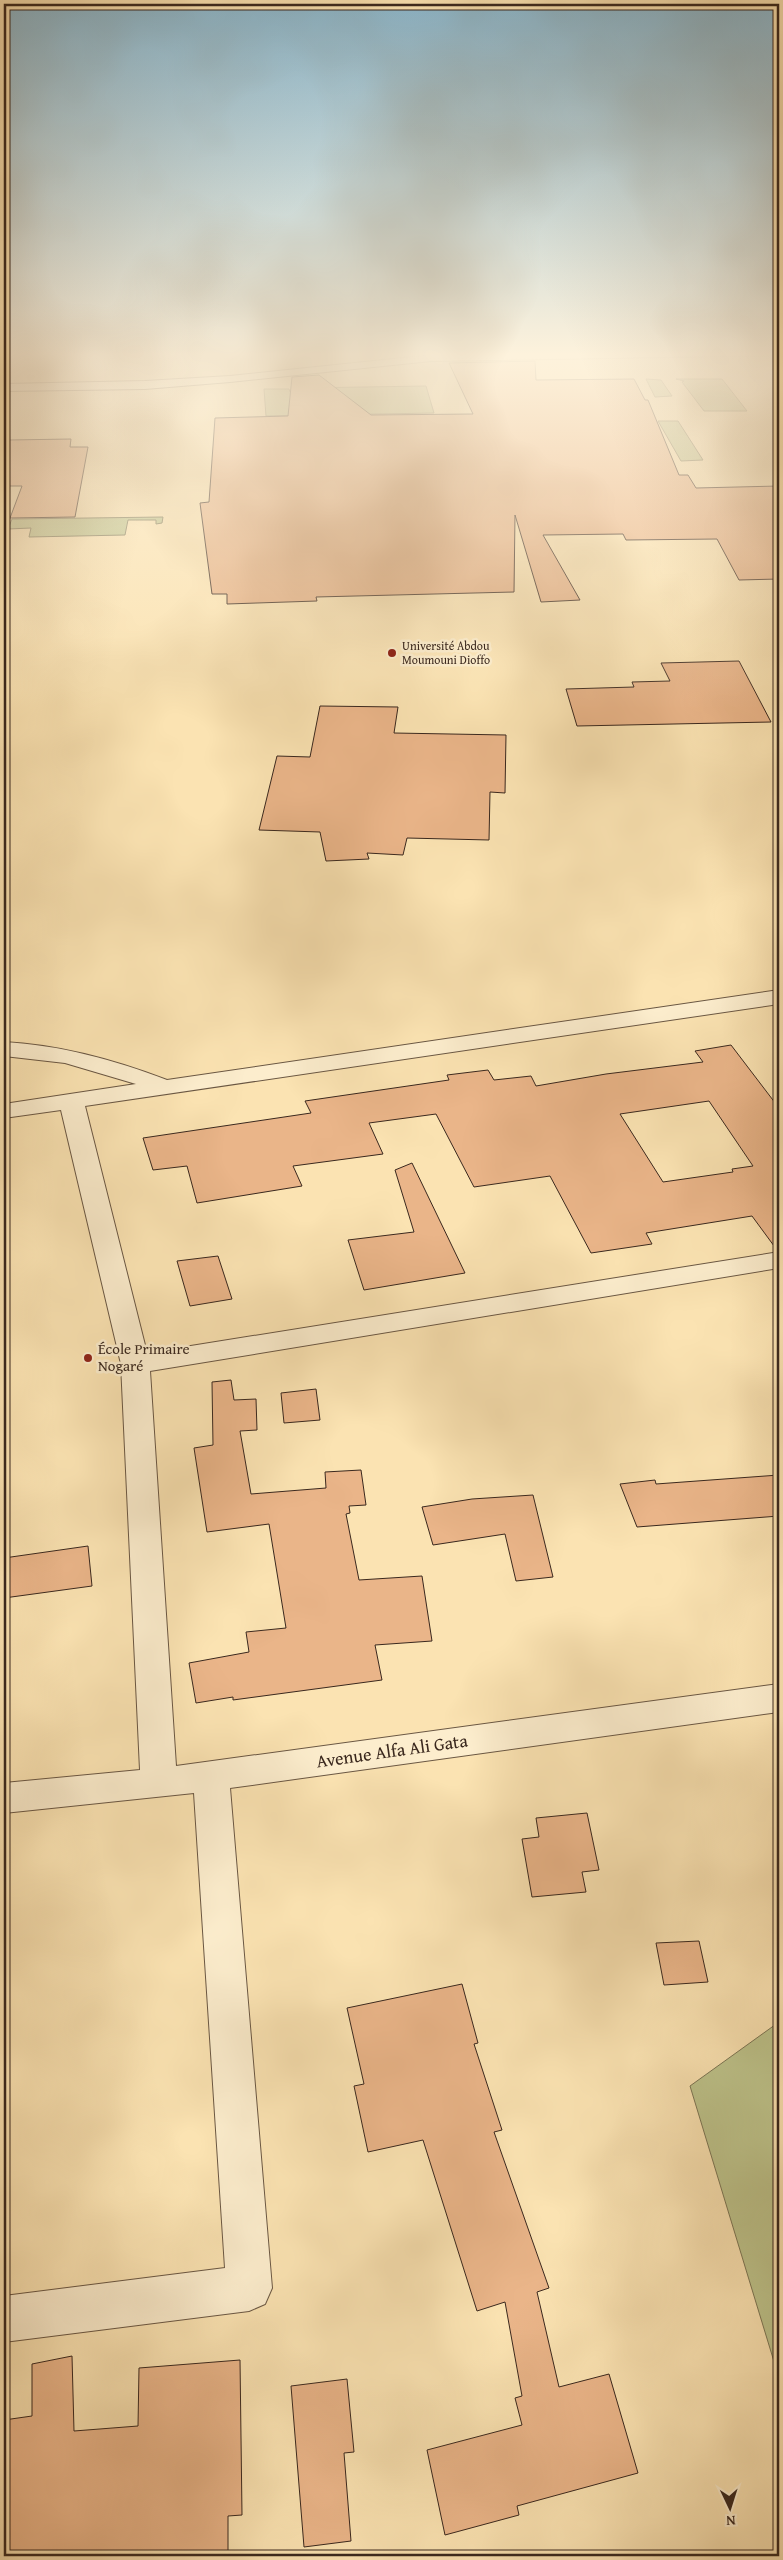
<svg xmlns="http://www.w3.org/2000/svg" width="783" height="2560" font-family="'Gentium Book Plus',serif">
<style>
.green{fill:#bec48c;stroke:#7c7655}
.building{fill:#eab589;stroke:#3a281e;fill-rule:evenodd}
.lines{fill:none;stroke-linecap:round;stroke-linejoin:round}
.minor-casing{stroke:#6a5743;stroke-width:2}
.minor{fill:#fcedcd;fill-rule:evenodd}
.poi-dot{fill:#8f2418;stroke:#fcedcd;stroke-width:2}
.labels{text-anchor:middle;stroke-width:5;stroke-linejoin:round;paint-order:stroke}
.far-poi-label{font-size:12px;fill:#3a281e;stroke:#fcedcd;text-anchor:start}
.poi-label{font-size:15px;fill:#3a281e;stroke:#fcedcd;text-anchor:start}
.near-street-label{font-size:18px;fill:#3a281e;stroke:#fcedcd}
</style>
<rect width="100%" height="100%" fill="#fbe3b2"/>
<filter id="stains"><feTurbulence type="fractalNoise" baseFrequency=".004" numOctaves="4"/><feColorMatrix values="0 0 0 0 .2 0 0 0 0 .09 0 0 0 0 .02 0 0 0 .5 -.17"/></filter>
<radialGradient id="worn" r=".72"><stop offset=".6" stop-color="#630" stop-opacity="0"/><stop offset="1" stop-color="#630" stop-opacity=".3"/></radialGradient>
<!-- green -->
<g class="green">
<polygon points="646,379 661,380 672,396 655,397"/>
<polygon points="676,379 722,379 747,411 704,411 682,382 684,381"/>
<polygon points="426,386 434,413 266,416 264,389 289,389 290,392 303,391 302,388"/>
<polygon points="658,421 678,421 703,460 681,461"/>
<polygon points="163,517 162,523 156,524 156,520 128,520 125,535 29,537 31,528 8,529 12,519"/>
<polygon points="779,2022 779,2378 690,2086"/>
</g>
<!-- building -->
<g class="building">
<polygon points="443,351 535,351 444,353"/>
<polygon points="535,361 536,380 634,379 645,400 648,400 679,475 688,475 696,488 779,486 779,579 739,580 717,539 626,540 623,534 543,535 580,600 541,602 515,515 514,592 316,597 317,601 227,604 227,594 212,594 200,503 209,502 215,418 288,416 292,377 319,375 371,415 473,414 449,363"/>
<polygon points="71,439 70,447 88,447 75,517 10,518 22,486 4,486 4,456 9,440"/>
<polygon points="739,661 771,722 577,726 566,689 634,687 632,682 670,681 661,663"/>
<polygon points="320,706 398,707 394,733 506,735 505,793 490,792 489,840 407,838 403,855 367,853 369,859 326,861 320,832 259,830 277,756 310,757"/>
<path d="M731 1045 779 1108V1250H777L752 1216 646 1233 652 1244 591 1253 550 1176 474 1187 436 1114 369 1123 383 1154 293 1166 302 1186 197 1203 187 1166 153 1170 143 1138 311 1113 305 1101 449 1080 447 1075 488 1070 494 1080 531 1076 536 1086 606 1074 703 1062 695 1051ZM709 1101 753 1166 732 1169 733 1172 663 1182 620 1114Z"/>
<polygon points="412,1163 465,1273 364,1290 348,1240 414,1232 395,1170"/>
<polygon points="218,1256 232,1299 190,1306 177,1261"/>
<polygon points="231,1380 234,1400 256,1399 257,1430 240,1431 251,1494 326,1488 325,1472 361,1470 366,1505 349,1506 350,1513 346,1514 359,1580 422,1576 432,1641 375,1645 382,1680 233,1700 233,1697 196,1703 189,1663 249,1652 246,1632 286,1628 269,1524 207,1532 194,1448 213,1445 212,1382"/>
<polygon points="316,1389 320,1420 284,1423 281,1393"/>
<polygon points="779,1475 779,1516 637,1527 620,1484 655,1480 656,1484"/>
<polygon points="533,1495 553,1577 516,1581 505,1534 433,1545 422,1507 472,1499"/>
<polygon points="88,1546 92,1586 4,1598 4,1558"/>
<polygon points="587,1813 599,1870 582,1872 586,1892 532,1897 522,1839 539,1837 536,1818"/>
<polygon points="699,1941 708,1982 664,1985 656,1943"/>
<polygon points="462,1984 478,2043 474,2044 502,2130 494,2132 549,2288 537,2292 559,2387 609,2374 638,2473 517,2506 519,2515 445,2535 427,2450 522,2425 515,2398 522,2396 505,2302 477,2311 423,2140 368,2152 354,2086 364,2084 347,2008"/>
<polygon points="72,2356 74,2431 138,2426 139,2368 240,2360 242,2515 228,2516 228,2556 4,2556 4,2420 32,2416 32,2364"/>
<polygon points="347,2379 354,2452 344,2453 351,2541 304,2547 291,2386"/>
</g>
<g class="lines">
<defs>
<g id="minor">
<polygon points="659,351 779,351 779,355 431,361 230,382 145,389 4,391 4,384 145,381 230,376 431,355"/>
<path d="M779 990V1004L85 1106 147 1353 779 1252V1268L150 1371 176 1766 779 1684V1712L230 1788 272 2288 265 2304 249 2311 4 2342V2296L225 2268 194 1793 4 1813V1783L140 1770 121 1364 61 1110 4 1118V1104L136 1084 65 1063 4 1056V1042C60 1045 115 1060 167 1080Z"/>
</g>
</defs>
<!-- minor casing -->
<use href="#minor" class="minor-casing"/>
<!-- minor -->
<use href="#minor" class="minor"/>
</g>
<!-- sky -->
<linearGradient id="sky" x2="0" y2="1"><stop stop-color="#8bb8cf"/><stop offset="0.5" stop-color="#fdf2dc"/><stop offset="1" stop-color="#fdf2dc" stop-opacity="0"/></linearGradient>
<rect width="783" height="709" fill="url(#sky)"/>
<!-- markers -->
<g class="poi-dot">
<circle cx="392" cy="653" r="5"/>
<circle cx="88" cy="1358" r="5"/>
</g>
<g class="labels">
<!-- far-poi labels -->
<g class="far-poi-label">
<text x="402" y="650">Université Abdou<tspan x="402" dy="14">Moumouni Dioffo</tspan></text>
</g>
<!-- poi labels -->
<g class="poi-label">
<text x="98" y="1354">École Primaire<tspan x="98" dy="17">Nogaré</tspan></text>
</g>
<!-- near-street labels -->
<g class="near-street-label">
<text transform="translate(392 1751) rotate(-8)" y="6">Avenue Alfa Ali Gata</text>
</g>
</g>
<!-- margin -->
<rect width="783" height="2560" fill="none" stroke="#fbe3b2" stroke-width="20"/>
<rect x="5" y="5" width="773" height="2550" fill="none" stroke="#3a281e" stroke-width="2.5"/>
<rect x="10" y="10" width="763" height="2540" fill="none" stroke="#3a281e"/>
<!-- north arrow -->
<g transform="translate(730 2508) rotate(176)" stroke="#fcedcd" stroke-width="4" paint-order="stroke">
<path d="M0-4L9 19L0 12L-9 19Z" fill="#3a281e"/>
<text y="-8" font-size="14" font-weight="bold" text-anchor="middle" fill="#3a281e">N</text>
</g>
<rect width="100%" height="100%" filter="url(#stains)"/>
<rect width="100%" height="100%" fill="url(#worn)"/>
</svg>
